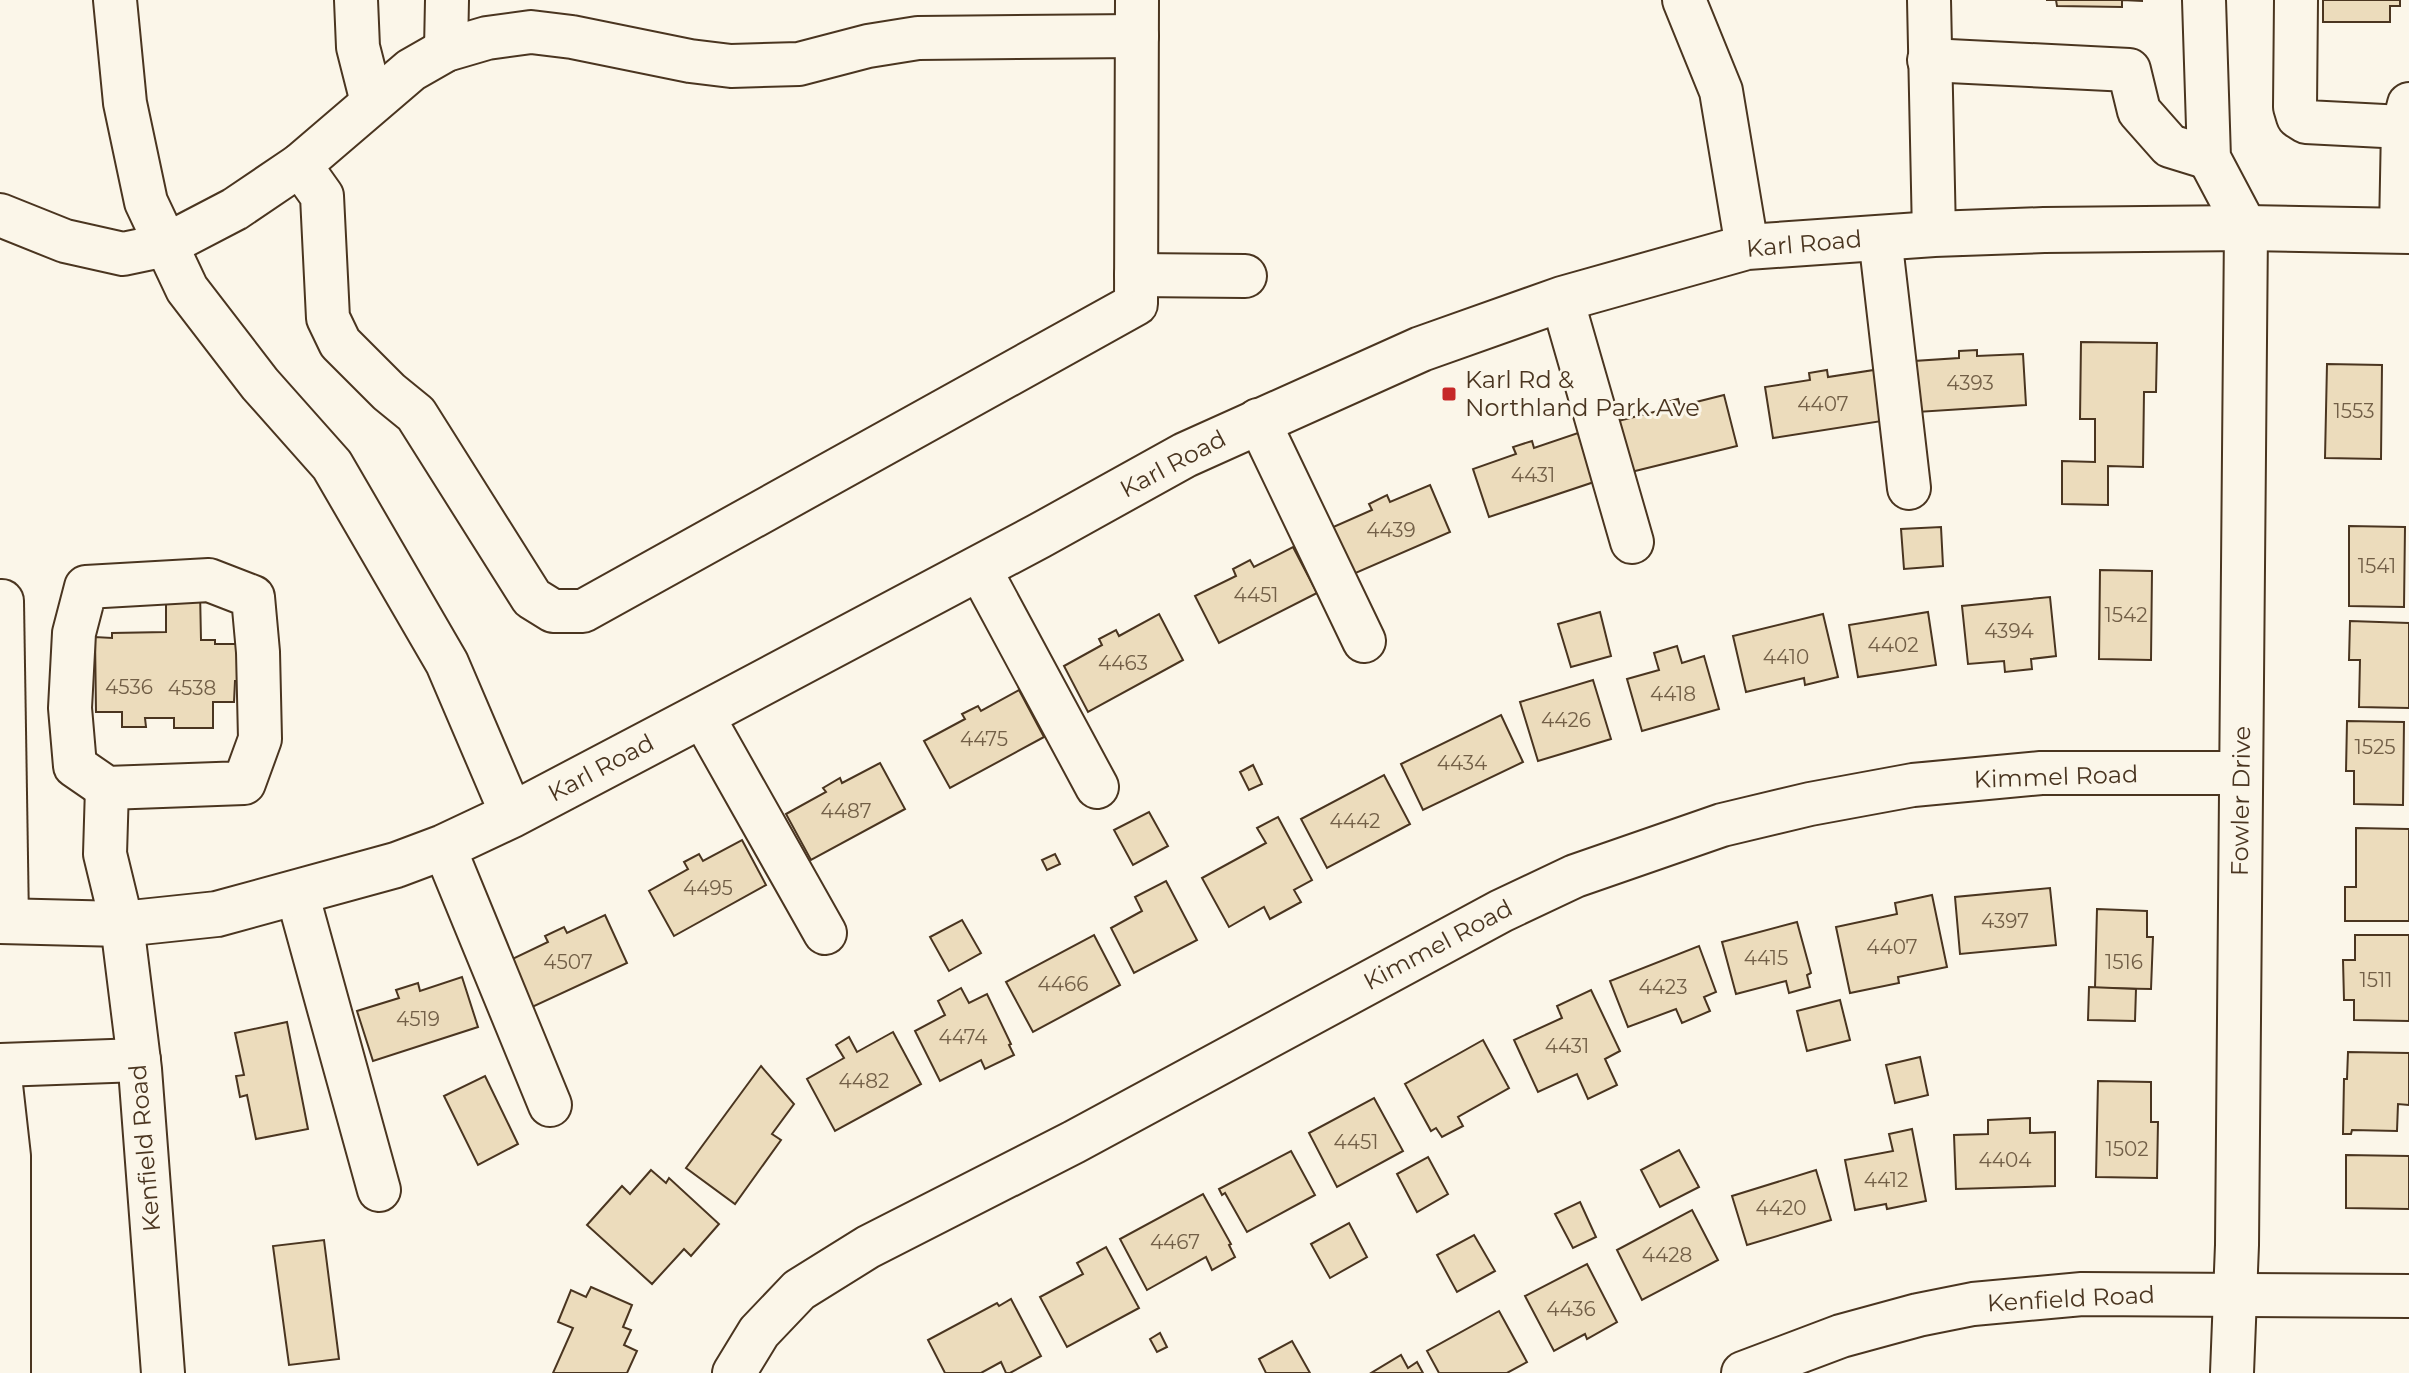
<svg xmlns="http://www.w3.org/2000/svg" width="2409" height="1373" font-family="Montserrat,sans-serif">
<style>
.building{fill:#ecdcbc;stroke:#4a3520;stroke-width:2}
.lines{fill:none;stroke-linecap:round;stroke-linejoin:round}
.minor-casing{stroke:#4a3520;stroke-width:46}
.major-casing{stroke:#4a3520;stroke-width:48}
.minor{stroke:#fbf6e9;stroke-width:42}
.major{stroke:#fbf6e9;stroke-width:44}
.poi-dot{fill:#c62828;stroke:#fbf6e9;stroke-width:3}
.labels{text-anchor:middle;stroke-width:6;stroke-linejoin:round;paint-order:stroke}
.number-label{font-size:20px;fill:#725f47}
.street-label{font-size:24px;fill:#4a3520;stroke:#fbf6e9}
.poi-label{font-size:24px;fill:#4a3520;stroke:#fbf6e9;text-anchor:start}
</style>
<rect width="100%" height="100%" fill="#fbf6e9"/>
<!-- building -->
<g class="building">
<polygon points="2046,0 2142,0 2142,1 2122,0 2122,7 2057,6 2056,0"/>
<polygon points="2323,0 2400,0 2400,6 2390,6 2390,22 2323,22"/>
<polygon points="2081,342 2157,343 2156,392 2144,392 2143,467 2108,466 2108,505 2062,504 2062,461 2095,462 2095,419 2080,419"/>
<polygon points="1977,350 1977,356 2023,354 2026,405 1917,412 1914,361 1959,358 1959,351"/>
<polygon points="2327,364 2382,365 2381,459 2325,458"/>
<polygon points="1827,370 1828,377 1874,370 1882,421 1773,438 1765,387 1810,380 1809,373"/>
<polygon points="1724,395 1737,446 1631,472 1618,421 1662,410 1660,404 1678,399 1680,406"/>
<polygon points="1578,433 1594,482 1489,517 1473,469 1516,454 1513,447 1532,441 1534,448"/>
<polygon points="1430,485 1450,532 1351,575 1331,528 1372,510 1369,504 1387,495 1390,502"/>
<polygon points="2349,526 2405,527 2404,607 2349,606"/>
<polygon points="1941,527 1943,566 1904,569 1901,529"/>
<polygon points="1293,547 1317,593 1219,643 1195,596 1236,576 1233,569 1250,560 1254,567"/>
<polygon points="2100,570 2152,571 2151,660 2099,659"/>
<polygon points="200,591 201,640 215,640 215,644 238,644 238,681 235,681 234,702 213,702 213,728 174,728 174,718 145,718 146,727 122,727 122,712 96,712 95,637 112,638 112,633 166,632 166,592"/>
<polygon points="2050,597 2056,656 2031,659 2032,669 2005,672 2004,661 1968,664 1962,606"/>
<polygon points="1600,612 1611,656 1571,667 1558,624"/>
<polygon points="1928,612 1936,665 1858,677 1849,625"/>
<polygon points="1159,614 1183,660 1088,712 1064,666 1102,645 1099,639 1116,630 1119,636"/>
<polygon points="1823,614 1838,677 1805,685 1804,678 1746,692 1733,636"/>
<polygon points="2350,621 2409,623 2409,708 2359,707 2360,660 2349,660"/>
<polygon points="1677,646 1682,663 1704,656 1719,709 1642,731 1627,679 1659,670 1654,653"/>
<polygon points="1593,680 1611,739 1538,761 1520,702"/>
<polygon points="1019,690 1044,737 950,788 924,741 965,719 962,714 978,706 981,711"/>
<polygon points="1501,715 1523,762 1423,810 1401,764"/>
<polygon points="2347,721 2404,722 2403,805 2354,804 2354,771 2346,771"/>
<polygon points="880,763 905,809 811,860 786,814 826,792 823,788 840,778 842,783"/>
<polygon points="1253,765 1262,784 1249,790 1240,772"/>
<polygon points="1384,775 1410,824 1327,868 1301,819"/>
<polygon points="1149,812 1168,846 1133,865 1114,830"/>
<polygon points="1278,817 1312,880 1294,890 1301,902 1270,919 1264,907 1229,927 1202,878 1266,843 1257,828"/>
<polygon points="2356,828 2409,829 2409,921 2345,921 2345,887 2356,887"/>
<polygon points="742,840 766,885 674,936 649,891 688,869 684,862 699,854 703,861"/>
<polygon points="1055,854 1060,864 1047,870 1042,860"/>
<polygon points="1166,881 1197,940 1134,973 1111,928 1142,911 1135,897"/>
<polygon points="2050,888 2056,945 1960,954 1955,897"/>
<polygon points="1932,895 1947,967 1898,977 1899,983 1850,993 1836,927 1897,914 1895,903"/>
<polygon points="2097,909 2147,911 2147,937 2153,937 2151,989 2095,988"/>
<polygon points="605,915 627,963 530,1008 508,961 548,942 545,936 564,927 567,933"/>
<polygon points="962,920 981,953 949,971 930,937"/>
<polygon points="1797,922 1811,973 1807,975 1810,987 1789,993 1786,981 1736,994 1722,942"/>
<polygon points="1094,935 1120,985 1033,1032 1006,982"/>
<polygon points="2355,935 2409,935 2409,1021 2354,1020 2354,1000 2344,1000 2343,960 2355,960"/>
<polygon points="1699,946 1716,992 1704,997 1710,1011 1682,1023 1676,1009 1628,1027 1610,981"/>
<polygon points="462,977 478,1027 373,1061 357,1011 399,998 396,990 418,983 420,991"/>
<polygon points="2089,987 2136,989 2135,1021 2088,1020"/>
<polygon points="961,988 969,1003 987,994 1011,1044 1009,1045 1014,1055 985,1069 981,1060 940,1081 915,1031 945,1015 938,1001"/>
<polygon points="1591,990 1620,1051 1605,1059 1617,1085 1588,1099 1577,1074 1538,1092 1514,1040 1562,1018 1557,1006"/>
<polygon points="1840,1000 1850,1040 1807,1051 1797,1011"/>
<polygon points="287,1022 308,1129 256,1139 247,1095 240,1097 236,1076 244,1075 235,1033"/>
<polygon points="893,1032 921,1084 835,1131 807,1079 844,1058 836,1045 849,1037 857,1052"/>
<polygon points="1483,1040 1509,1088 1458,1117 1463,1126 1442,1137 1436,1128 1431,1131 1405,1084"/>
<polygon points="2348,1052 2409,1053 2409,1105 2398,1104 2397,1131 2352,1130 2351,1134 2343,1134 2344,1079 2347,1079"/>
<polygon points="1920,1057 1928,1095 1895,1103 1886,1065"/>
<polygon points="761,1066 794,1104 772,1134 781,1140 735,1204 686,1168"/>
<polygon points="485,1076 518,1144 478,1165 444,1096"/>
<polygon points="2098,1081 2151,1082 2151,1122 2158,1122 2157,1178 2096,1177"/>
<polygon points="1374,1098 1403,1151 1337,1187 1309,1133"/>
<polygon points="2030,1118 2030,1133 2055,1132 2055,1186 1956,1189 1954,1135 1988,1134 1988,1120"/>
<polygon points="1912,1129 1926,1201 1887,1209 1886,1204 1855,1210 1845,1160 1893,1151 1889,1134"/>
<polygon points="1679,1150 1699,1187 1660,1207 1641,1170"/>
<polygon points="1291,1151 1315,1195 1247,1232 1225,1193 1222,1195 1219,1189"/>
<polygon points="2346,1155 2409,1156 2409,1209 2346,1208"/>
<polygon points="1428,1157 1448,1194 1417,1212 1397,1174"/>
<polygon points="651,1170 666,1183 669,1178 719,1224 691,1256 684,1249 652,1284 587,1225 622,1186 630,1194"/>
<polygon points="1816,1170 1831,1220 1747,1245 1732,1196"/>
<polygon points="1203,1194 1231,1244 1229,1245 1235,1257 1212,1270 1206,1257 1147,1290 1120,1239"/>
<polygon points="1580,1202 1596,1237 1573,1248 1555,1214"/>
<polygon points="1692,1210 1718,1260 1642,1300 1617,1250"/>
<polygon points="1349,1223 1367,1257 1330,1278 1311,1244"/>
<polygon points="1474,1235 1495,1271 1457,1292 1437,1255"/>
<polygon points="324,1240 339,1359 289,1365 273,1246"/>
<polygon points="1106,1247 1139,1308 1067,1347 1040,1297 1083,1274 1077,1263"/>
<polygon points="1587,1264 1617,1322 1587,1339 1585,1334 1554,1351 1525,1296"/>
<polygon points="591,1287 632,1305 623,1327 631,1330 624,1345 637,1351 627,1373 553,1373 573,1328 558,1322 571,1290 586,1297"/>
<polygon points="1011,1299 1041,1356 1010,1373 1006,1373 1001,1362 981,1373 945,1373 928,1340 997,1303 999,1306"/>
<polygon points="1499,1311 1527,1362 1507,1373 1439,1373 1427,1351"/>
<polygon points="1160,1333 1167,1347 1157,1352 1150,1339"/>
<polygon points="1292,1341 1310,1373 1266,1373 1259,1359"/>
<polygon points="1401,1355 1408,1368 1417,1362 1423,1373 1371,1373"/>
</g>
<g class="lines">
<defs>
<g id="minor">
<polyline points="115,0 125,103 146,202 187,289 260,384 332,465 447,663 512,815"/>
<polyline points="356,0 358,47 372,102"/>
<polyline points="1684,0 1721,91 1747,247"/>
<polyline points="1929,0 1934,234"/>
<polyline points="2204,0 2209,158 2246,228 2237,1245 2232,1373"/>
<polyline points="2296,0 2295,107 2298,117 2306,122 2403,127"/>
<polyline points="446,50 447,0"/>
<polyline points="1929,60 2129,70 2139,111 2170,146 2209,158"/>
<polyline points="300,165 411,70 446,50 487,38 531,32 572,37 690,61 731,66 799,64 868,46 918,38 1137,36"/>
<polyline points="0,215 65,241 123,254 166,245 235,209 300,165 322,196 328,318 340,343 389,392 416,414 532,598 553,611 583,611 1136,304 1137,0"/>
<polyline points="2401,231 2403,127 2409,104"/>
<polyline points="1880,237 1909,488"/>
<polyline points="1136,275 1245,276"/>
<polyline points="1562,299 1632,542"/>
<polyline points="1258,420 1364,641"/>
<polyline points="979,568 1097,787"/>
<polygon points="209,580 253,597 258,652 260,739 244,783 107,788 75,766 70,708 74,633 86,587"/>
<polyline points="2,601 7,921"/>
<polyline points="702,715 825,933"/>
<polyline points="107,788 105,854 122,924 140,1069 163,1373"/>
<polyline points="444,847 550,1105"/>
<polyline points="297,893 379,1190"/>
<polyline points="0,1065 139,1060"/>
<polyline points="0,1076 9,1156 9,1373"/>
<polyline points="734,1373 759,1332 799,1290 868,1247 1074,1142 1501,911 1575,876 1722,825 1810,804 1913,785 2041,773 2241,773"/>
<polyline points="1743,1373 1841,1336 1918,1315 1973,1304 2082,1294 2409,1296"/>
</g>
<polyline id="major" points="0,921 122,924 217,914 396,865 444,847 512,815 702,715 1039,536 1185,455 1421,349 1562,299 1747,247 1934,234 2044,230 2246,228 2409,231"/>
</defs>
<!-- minor casing -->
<use href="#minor" class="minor-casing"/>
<!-- major casing -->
<use href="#major" class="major-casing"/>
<!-- minor -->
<use href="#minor" class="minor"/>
<!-- major -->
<use href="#major" class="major"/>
</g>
<!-- markers -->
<rect class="poi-dot" x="1441" y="386" width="16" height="16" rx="4"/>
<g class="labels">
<!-- number labels -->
<g class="number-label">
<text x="1970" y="390">4393</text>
<text x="1823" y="411">4407</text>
<text x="2354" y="418">1553</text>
<text x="1533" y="482">4431</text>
<text x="1391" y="537">4439</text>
<text x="2377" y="573">1541</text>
<text x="1256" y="602">4451</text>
<text x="2126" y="622">1542</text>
<text x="2009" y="638">4394</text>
<text x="1893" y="652">4402</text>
<text x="1786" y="664">4410</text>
<text x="1123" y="670">4463</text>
<text x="129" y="694">4536</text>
<text x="192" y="695">4538</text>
<text x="1673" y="701">4418</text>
<text x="1566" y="727">4426</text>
<text x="984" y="746">4475</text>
<text x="2375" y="754">1525</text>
<text x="1462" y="770">4434</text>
<text x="846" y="818">4487</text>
<text x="1355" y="828">4442</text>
<text x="708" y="895">4495</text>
<text x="2005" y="928">4397</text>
<text x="1892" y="954">4407</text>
<text x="1766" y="965">4415</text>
<text x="568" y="969">4507</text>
<text x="2124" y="969">1516</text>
<text x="2376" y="987">1511</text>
<text x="1063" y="991">4466</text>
<text x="1663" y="994">4423</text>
<text x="418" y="1026">4519</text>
<text x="963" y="1044">4474</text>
<text x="1567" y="1053">4431</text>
<text x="864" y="1088">4482</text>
<text x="1356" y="1149">4451</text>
<text x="2127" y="1156">1502</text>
<text x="2005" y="1167">4404</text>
<text x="1886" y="1187">4412</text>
<text x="1781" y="1215">4420</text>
<text x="1175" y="1249">4467</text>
<text x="1667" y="1262">4428</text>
<text x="1571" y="1316">4436</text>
</g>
<!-- street labels -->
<g class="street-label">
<text transform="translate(1804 244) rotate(-5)" y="8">Karl Road</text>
<text transform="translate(1173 464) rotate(-28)" y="8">Karl Road</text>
<text transform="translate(601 768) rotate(-28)" y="8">Karl Road</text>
<text transform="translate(2056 777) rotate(-2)" y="8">Kimmel Road</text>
<text transform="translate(2241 801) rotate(-89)" y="8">Fowler Drive</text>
<text transform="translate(1438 945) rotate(-28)" y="8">Kimmel Road</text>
<text transform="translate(145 1148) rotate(-95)" y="8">Kenfield Road</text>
<text transform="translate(2071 1299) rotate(-3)" y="8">Kenfield Road</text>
</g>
<!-- poi labels -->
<g class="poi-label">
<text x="1465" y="388">Karl Rd &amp;<tspan x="1465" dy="28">Northland Park Ave</tspan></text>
</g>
</g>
</svg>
